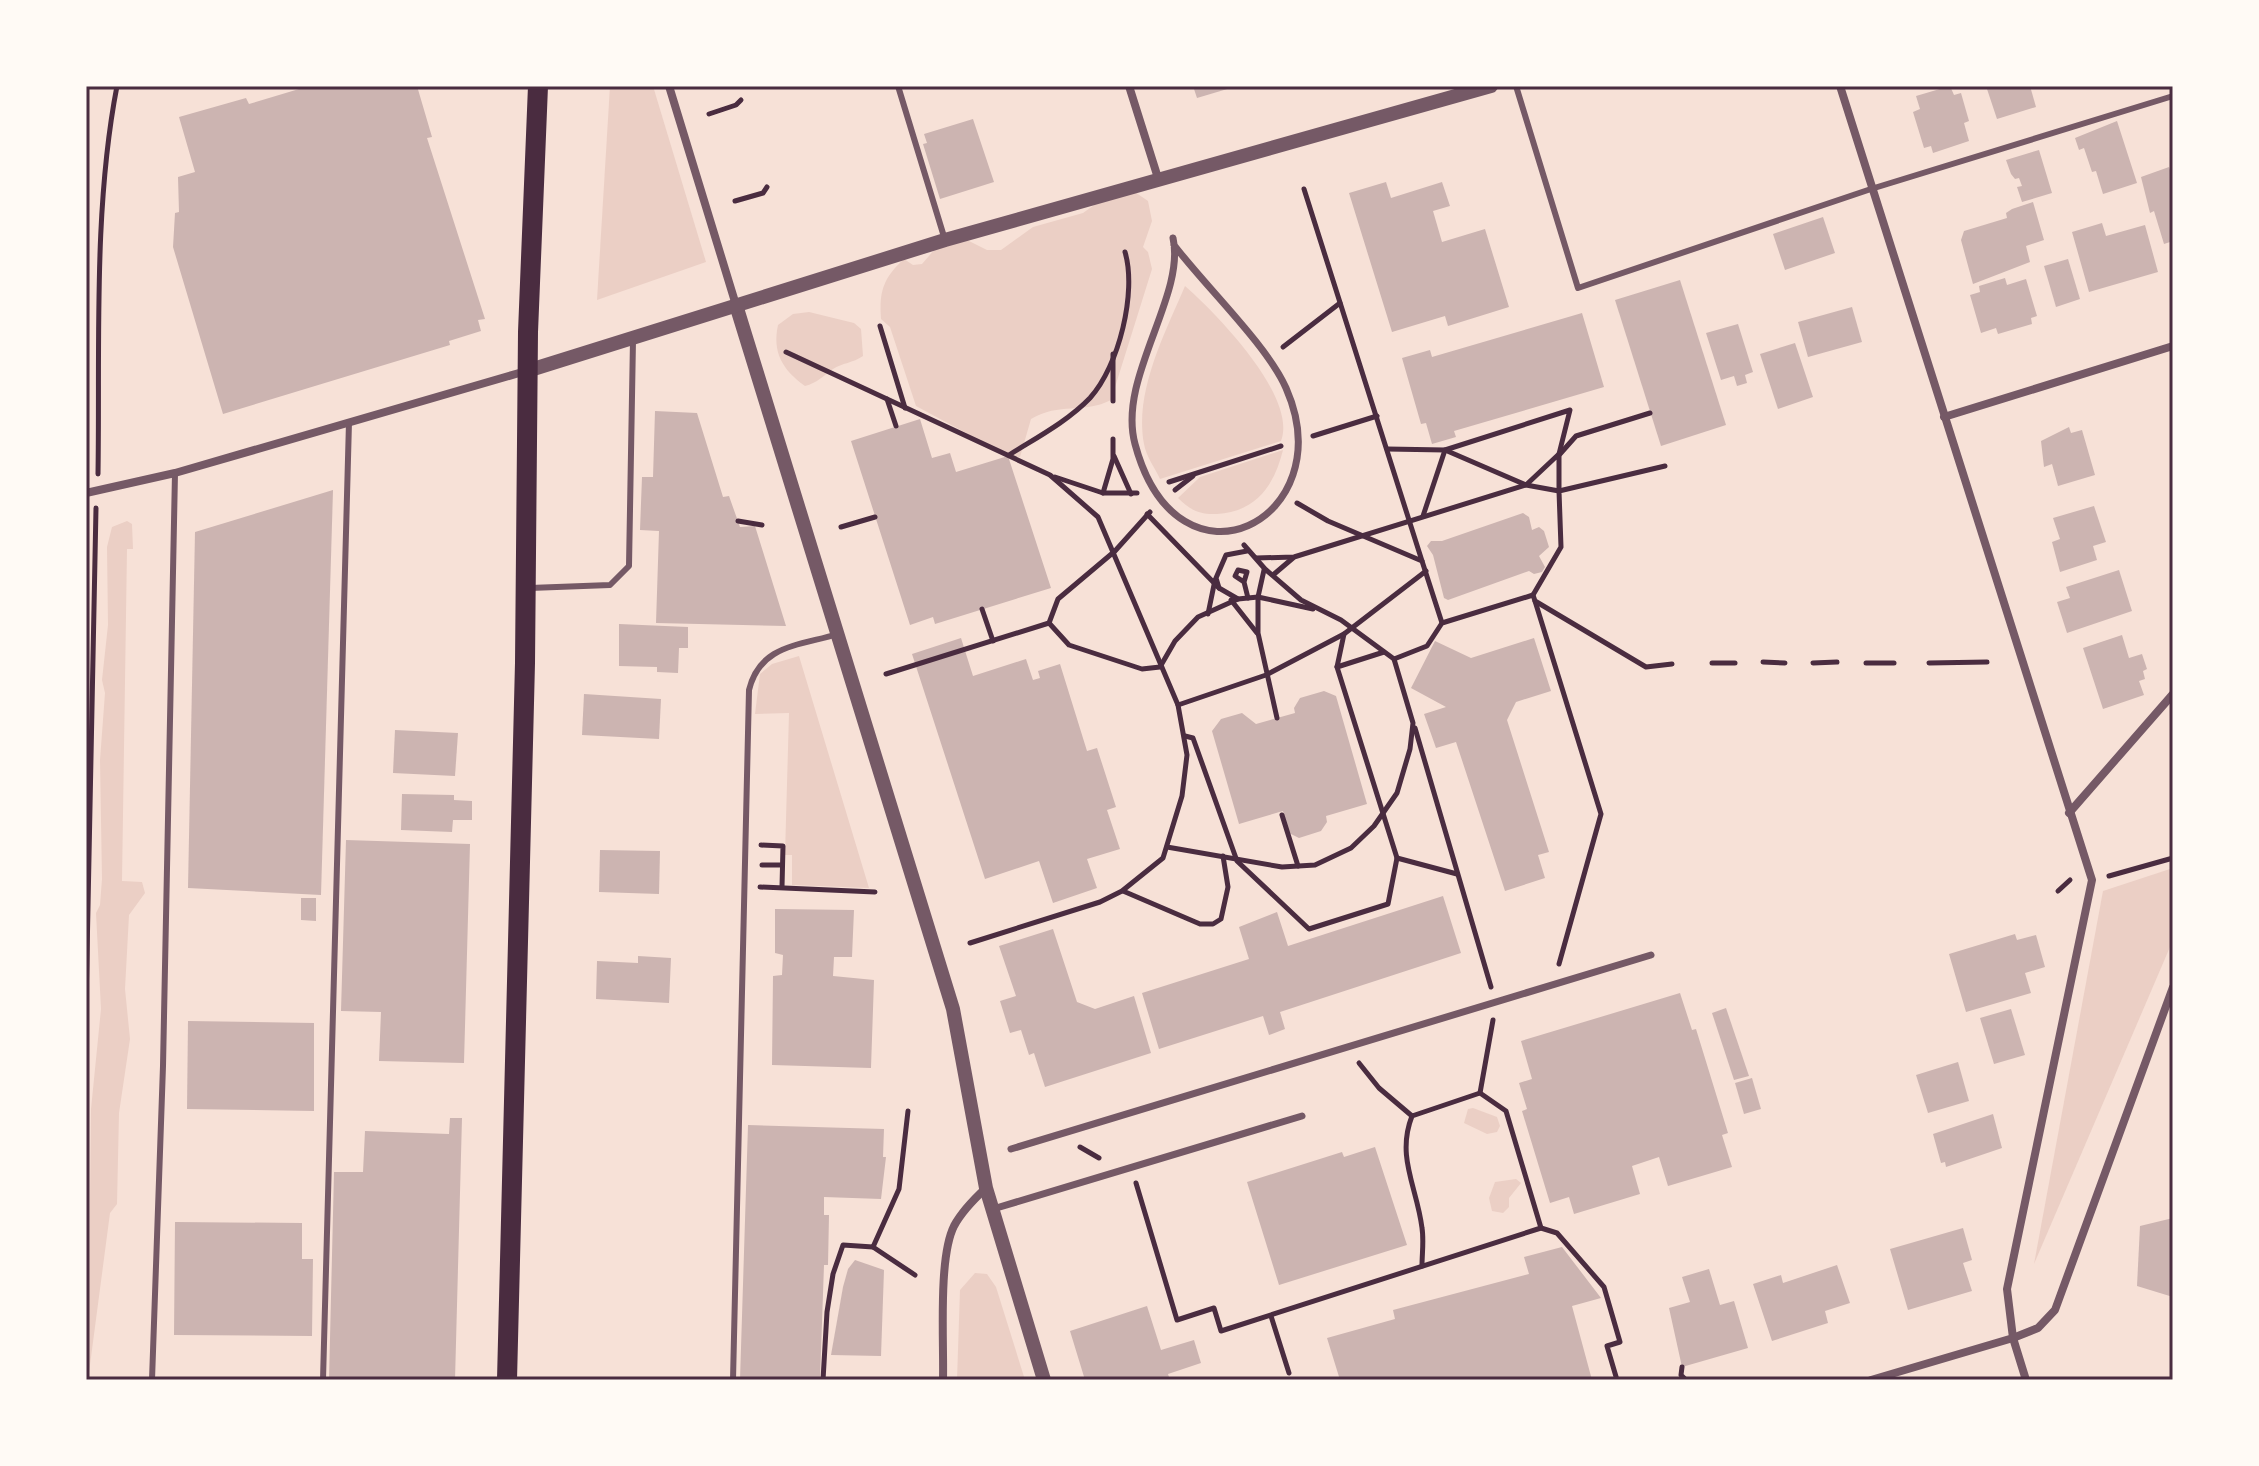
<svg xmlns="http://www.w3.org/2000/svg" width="2259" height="1466" font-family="'IBM Plex Serif',serif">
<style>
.green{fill:#ebcfc5}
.building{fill:#ccb4b1}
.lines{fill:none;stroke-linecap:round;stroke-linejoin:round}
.path{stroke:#4a2c40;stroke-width:5}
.service{stroke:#755966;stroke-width:6}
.pedestrian{stroke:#755966;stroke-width:7}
.minor{stroke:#755966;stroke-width:8}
.tertiary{stroke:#755966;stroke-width:14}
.primary{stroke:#4a2c40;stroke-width:20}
.neatline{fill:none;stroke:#4a2c40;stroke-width:3}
</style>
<rect width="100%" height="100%" fill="#f7e1d7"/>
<!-- green -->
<g class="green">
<polygon points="610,86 653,86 706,262 597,300"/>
<path d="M1132 190 1148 201 1152 221 1143 247 1148 252 1152 269 1111 400C1084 414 1059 402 1031 419L1020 457 1009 456 916 406 890 327 881 319C879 292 883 278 904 259L913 265 922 264 935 249 965 239 987 250H1001L1033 227 1083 213 1104 198Z"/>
<path d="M1185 286C1216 313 1298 397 1281 441L1160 479C1155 468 1146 456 1144 444 1134 392 1165 333 1185 286Z"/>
<path d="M809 312 854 323 861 329 863 356C853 363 842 363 833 369 823 376 817 383 805 386 783 370 772 353 778 325L793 314Z"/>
<path d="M1283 450C1274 486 1256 512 1217 514 1200 515 1190 510 1178 498L1200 477Z"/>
<polygon points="127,521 132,524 133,549 127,549 122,881 142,882 145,893 129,915 125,989 130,1039 119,1113 117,1204 110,1213 88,1380 91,1109 101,1009 96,913 100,905 102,879 100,760 105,693 102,680 108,625 107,547 112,527"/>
<polygon points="799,656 869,888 792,885 792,855 785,855 789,713 755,714 760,674 772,664"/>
<polygon points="2173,868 2173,940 2034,1264 2103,891"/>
<polygon points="1473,1108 1497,1117 1500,1126 1497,1132 1487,1134 1464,1123 1468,1109"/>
<polygon points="1516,1179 1521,1183 1509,1198 1509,1207 1503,1213 1492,1211 1489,1198 1495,1182"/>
<polygon points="975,1273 987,1274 996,1287 1025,1380 957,1380 960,1290"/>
</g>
<!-- building -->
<g class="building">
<polygon points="309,86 417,86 432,137 427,138 485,319 478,320 481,331 449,341 450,345 223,414 173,247 175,213 179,212 178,177 195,172 179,117 246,98 249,104"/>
<polygon points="1193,86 1234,86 1234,87 1197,98"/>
<polygon points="1950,86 1954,95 1961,93 1969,121 1964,123 1969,141 1933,153 1931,146 1924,148 1913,112 1920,109 1916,96"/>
<polygon points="1986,86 2030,86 2036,107 1997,119"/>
<polygon points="973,119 994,182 940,199 923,144 927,143 924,134"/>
<polygon points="2117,121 2137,183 2103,194 2096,171 2092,172 2084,148 2079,150 2075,138"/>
<polygon points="2039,150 2052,193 2022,202 2017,187 2022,186 2019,178 2015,179 2011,174 2006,160"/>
<polygon points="2169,167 2173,180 2173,241 2164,244 2154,211 2150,213 2141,177"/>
<polygon points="1386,182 1391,198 1442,182 1450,206 1433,211 1442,242 1485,229 1509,307 1448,326 1445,316 1392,332 1349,193"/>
<polygon points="2033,202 2044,240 2026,246 2030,262 1973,284 1961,240 1964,231 2007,218 2006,213 2012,209"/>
<polygon points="1823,217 1835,253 1785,270 1773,234"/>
<polygon points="2102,223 2106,236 2145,225 2158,272 2089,292 2072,232"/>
<polygon points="2068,259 2080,299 2056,307 2044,266"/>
<polygon points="2005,278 2007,285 2026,279 2037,316 2031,318 2032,324 1998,334 1996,328 1981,333 1970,295 1980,292 1979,286"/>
<polygon points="1680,280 1726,425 1661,446 1615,300"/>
<polygon points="1852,307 1862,342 1808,357 1798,322"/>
<polygon points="1582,313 1604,387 1454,431 1456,437 1432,444 1426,423 1421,424 1402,358 1430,350 1432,357"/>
<polygon points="1738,324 1753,372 1745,375 1747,383 1737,386 1734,376 1721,380 1706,333"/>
<polygon points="1795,343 1813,397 1778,409 1760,354"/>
<polygon points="655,411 697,413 723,497 729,496 740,527 755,526 786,626 656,623 659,531 640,530 642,477 653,477"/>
<polygon points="920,419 932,458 950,453 956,472 1008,456 1051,588 935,624 933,617 910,625 851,441"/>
<polygon points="2069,427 2071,433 2082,430 2095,475 2058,486 2052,464 2044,467 2041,441"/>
<polygon points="333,490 321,895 188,888 195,532"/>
<polygon points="2094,506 2106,542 2093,546 2097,560 2060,572 2052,542 2060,539 2053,518"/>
<polygon points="1523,513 1529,517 1532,530 1539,527 1544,531 1549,547 1539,556 1545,567 1542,572 1534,574 1529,571 1448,600 1444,598 1433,555 1427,546 1431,541 1442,541"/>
<polygon points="2119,570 2132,611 2067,633 2057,602 2070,598 2066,587"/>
<polygon points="619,624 688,627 688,648 679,648 678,673 657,672 657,667 619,666"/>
<polygon points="2122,635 2129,658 2142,654 2147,669 2143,671 2145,679 2139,681 2144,695 2103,709 2083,648"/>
<polygon points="961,638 973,676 1026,659 1033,680 1040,678 1038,671 1060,664 1087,751 1097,748 1116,807 1107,810 1120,849 1087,859 1097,888 1053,903 1039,861 985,879 912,654"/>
<polygon points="1534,638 1551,691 1516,702 1507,720 1549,852 1538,855 1545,878 1505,891 1456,742 1436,748 1424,714 1446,707 1411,688 1435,641 1471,658"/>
<polygon points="1324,691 1336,696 1367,804 1326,816 1327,822 1321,831 1299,838 1289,833 1283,811 1239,824 1212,731 1221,719 1242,713 1256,724 1295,713 1294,708 1300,698"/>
<polygon points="584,694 661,699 659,739 582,735"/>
<polygon points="395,730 458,733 455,776 393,773"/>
<polygon points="402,794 454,795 454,800 472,801 472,820 453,820 452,832 401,830"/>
<polygon points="346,840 470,844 464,1063 379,1061 381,1012 341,1011"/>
<polygon points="600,850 660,851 659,894 599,892"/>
<polygon points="1443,896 1461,953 1280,1012 1285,1029 1269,1035 1263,1016 1159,1049 1142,993 1249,959 1239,927 1277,912 1288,946"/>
<polygon points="301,898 316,898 316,921 301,920"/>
<polygon points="775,909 854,910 852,957 834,957 833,976 874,980 871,1068 772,1065 773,976 782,975 783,955 775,953"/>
<polygon points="1053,929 1077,1002 1095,1009 1134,996 1151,1053 1045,1087 1034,1053 1029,1055 1021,1030 1010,1033 1000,1001 1016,996 999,946"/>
<polygon points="2015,934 2017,940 2036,935 2045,967 2025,973 2031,993 1966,1012 1949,954"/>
<polygon points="638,956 671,958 669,1003 596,999 597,961 638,963"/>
<polygon points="1680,993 1692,1030 1696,1029 1728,1133 1722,1135 1732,1167 1668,1186 1659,1157 1632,1166 1640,1194 1574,1214 1569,1197 1550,1203 1522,1111 1527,1109 1519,1083 1532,1079 1521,1041"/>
<polygon points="1726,1008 1749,1076 1734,1080 1712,1013"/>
<polygon points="2011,1009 2025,1055 1994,1064 1980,1018"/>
<polygon points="188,1021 314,1023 314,1111 187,1109"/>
<polygon points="1958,1062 1969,1101 1928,1113 1916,1075"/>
<polygon points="1752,1078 1761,1109 1744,1114 1735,1083"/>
<polygon points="1993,1114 2002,1148 1946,1167 1945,1162 1941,1163 1933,1134"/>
<polygon points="450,1118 462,1118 455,1380 329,1380 334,1172 363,1172 365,1131 449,1134"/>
<polygon points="748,1125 884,1129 883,1157 886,1157 881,1199 824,1197 824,1215 829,1215 828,1265 824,1265 820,1380 740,1380"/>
<polygon points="1375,1147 1407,1245 1279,1285 1247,1182 1342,1152 1344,1157"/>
<polygon points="2173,1218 2173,1297 2137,1286 2140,1226"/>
<polygon points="175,1222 302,1223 302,1259 313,1259 312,1336 174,1335"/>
<polygon points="1963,1228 1972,1260 1963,1263 1972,1291 1908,1310 1890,1249"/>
<polygon points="1562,1247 1601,1298 1572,1306 1592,1380 1340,1380 1327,1338 1395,1319 1393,1310 1529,1274 1524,1257"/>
<polygon points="855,1260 884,1270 881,1356 831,1355 843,1287 848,1269"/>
<polygon points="1837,1265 1850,1303 1825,1311 1828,1323 1772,1341 1753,1284 1781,1275 1783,1283"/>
<polygon points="1709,1269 1720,1305 1734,1301 1748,1348 1682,1367 1669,1308 1690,1302 1682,1277"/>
<polygon points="1147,1306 1161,1350 1194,1340 1201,1363 1168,1374 1170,1380 1085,1380 1070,1331"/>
</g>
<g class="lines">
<!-- path -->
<g class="path">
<polyline points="709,114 736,105 741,100"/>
<polyline points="1304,189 1422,561"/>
<polyline points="735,201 763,193 767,187"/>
<polyline points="880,326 905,408"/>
<polyline points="1283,347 1340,303"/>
<polyline points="786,352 1050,475 1098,517 1178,705 1187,755 1182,796 1163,858 1122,891 1100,902 970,943"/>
<polyline points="1113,354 1113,401"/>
<polyline points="887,399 896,426"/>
<polyline points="1313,436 1377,416"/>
<polyline points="1113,439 1113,459 1103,493 1137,493"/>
<polyline points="1560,454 1576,436 1650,413"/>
<path d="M1009 455C1036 438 1068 421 1090 398 1119 366 1137 292 1125 252"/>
<polyline points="1114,456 1131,494"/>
<path d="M98 474C100 347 93 210 117 86"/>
<polyline points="1055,477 1103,493"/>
<polyline points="1169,482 1281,446"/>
<polyline points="1175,490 1193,476"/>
<polyline points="1297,503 1328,521 1422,561 1442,623"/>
<polyline points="1147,514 1219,588"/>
<polyline points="1423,516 1445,450 1570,410 1559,454"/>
<polyline points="738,521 762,525"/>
<polyline points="841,527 875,517"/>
<polyline points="1247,551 1226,555 1216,578 1219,588 1238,599 1258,597 1313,609"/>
<polyline points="1256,558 1294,557 1526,485 1559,491 1559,454 1526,485 1445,450 1387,449"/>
<polyline points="1264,570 1258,597 1258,633 1277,718"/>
<polyline points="1273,575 1293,558"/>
<polyline points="1244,582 1235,576 1238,570 1247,572 1244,582 1248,598"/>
<polyline points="1533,595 1561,547 1559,491 1665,466"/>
<polyline points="1231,600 1257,633"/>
<polyline points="1535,601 1601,814 1559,964"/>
<polyline points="982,609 993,641"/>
<polyline points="1208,614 1215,580"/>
<polyline points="1049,623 1069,645 1142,669 1160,667 1175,641 1198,617 1238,599"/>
<polyline points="1394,659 1427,646 1442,623 1533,595 1535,601 1646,667 1672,664"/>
<polyline points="1763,662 1785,663"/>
<polyline points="1712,663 1735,663"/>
<polyline points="1813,663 1837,662"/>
<polyline points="1866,663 1894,663"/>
<polyline points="1929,663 1987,662"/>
<polyline points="1337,667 1384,652"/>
<polyline points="886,674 1049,623 1058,599 1115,551 1150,512"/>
<polyline points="1178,705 1266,675 1344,634"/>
<polyline points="1415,728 1491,987"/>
<polyline points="1185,736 1193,738 1237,861 1309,929 1388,904 1397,858 1337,667 1344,634 1426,571"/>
<polyline points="1282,815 1298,866"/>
<polyline points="761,845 783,846 782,887"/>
<polyline points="1167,847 1282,867 1315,865 1351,848 1374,826 1397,793 1410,749 1413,723 1394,659 1341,620 1301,600 1265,569 1244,545"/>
<polyline points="1397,858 1457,874"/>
<polyline points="762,865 782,865"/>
<polyline points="2109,876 2173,858"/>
<polyline points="760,887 875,892"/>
<polyline points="1123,891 1200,924 1213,924 1221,919 1228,887 1223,856"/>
<polyline points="2058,891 2070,880"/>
<polyline points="86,1006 96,508"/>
<polyline points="1359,1063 1379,1088 1412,1116"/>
<polyline points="1480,1093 1493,1020"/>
<polyline points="1080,1147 1099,1158"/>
<polyline points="1136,1183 1177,1320 1214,1308 1221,1331 1541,1228 1557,1233 1604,1287 1620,1342 1607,1346 1617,1380"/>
<polyline points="873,1247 915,1275"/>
<path d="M1422 1266C1422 1254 1424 1240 1422 1228 1417 1187 1396 1157 1412 1116L1480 1093 1506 1111 1541 1228"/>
<polyline points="1271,1316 1289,1373"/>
<polyline points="1682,1367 1681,1375 1686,1380"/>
<polyline points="823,1380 827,1312 833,1274 843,1245 873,1247 899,1189 908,1111"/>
</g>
<!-- service -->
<g class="service">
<polyline points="898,86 945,240"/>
<polyline points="1516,86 1578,288 1871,189 2173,96"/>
<polyline points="530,588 610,585 629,566 633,340"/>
<polyline points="152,1380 163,1066 175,473"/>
<polyline points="323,1380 349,422"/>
<path d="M733 1380 749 690C760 645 798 646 838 634"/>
</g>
<!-- pedestrian -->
<g class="pedestrian">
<path d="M1173 238C1186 296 1117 378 1135 444 1178 604 1344 520 1286 388 1267 345 1205 286 1174 245"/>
<polyline points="1011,1149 1651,955"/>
<polyline points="993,1209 1302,1116"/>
</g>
<!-- minor -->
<g class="minor">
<polyline points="669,86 736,305"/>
<polyline points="1129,86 1158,178"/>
<polyline points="1840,86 2092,880 2007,1289 2013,1338 1871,1380"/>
<polyline points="1944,417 2173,346"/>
<polyline points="86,493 175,473 526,371"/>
<polyline points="2069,813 2173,694"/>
<path d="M943 1380C944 1342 938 1258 954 1226 962 1211 973 1200 986 1188"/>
<polyline points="2026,1380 2013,1338 2038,1328 2055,1310 2173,987"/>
</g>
<!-- tertiary -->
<g class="tertiary">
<polyline points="736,305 953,1009 986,1188 1044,1380"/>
<polyline points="527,371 945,240 1491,86"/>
</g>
<!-- primary -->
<polyline class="primary" points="507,1380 525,663 528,332 538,86"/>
</g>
<!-- border -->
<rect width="2259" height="1466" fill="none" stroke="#fffaf5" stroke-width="176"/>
<rect x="88" y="88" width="2083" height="1290" class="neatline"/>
</svg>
